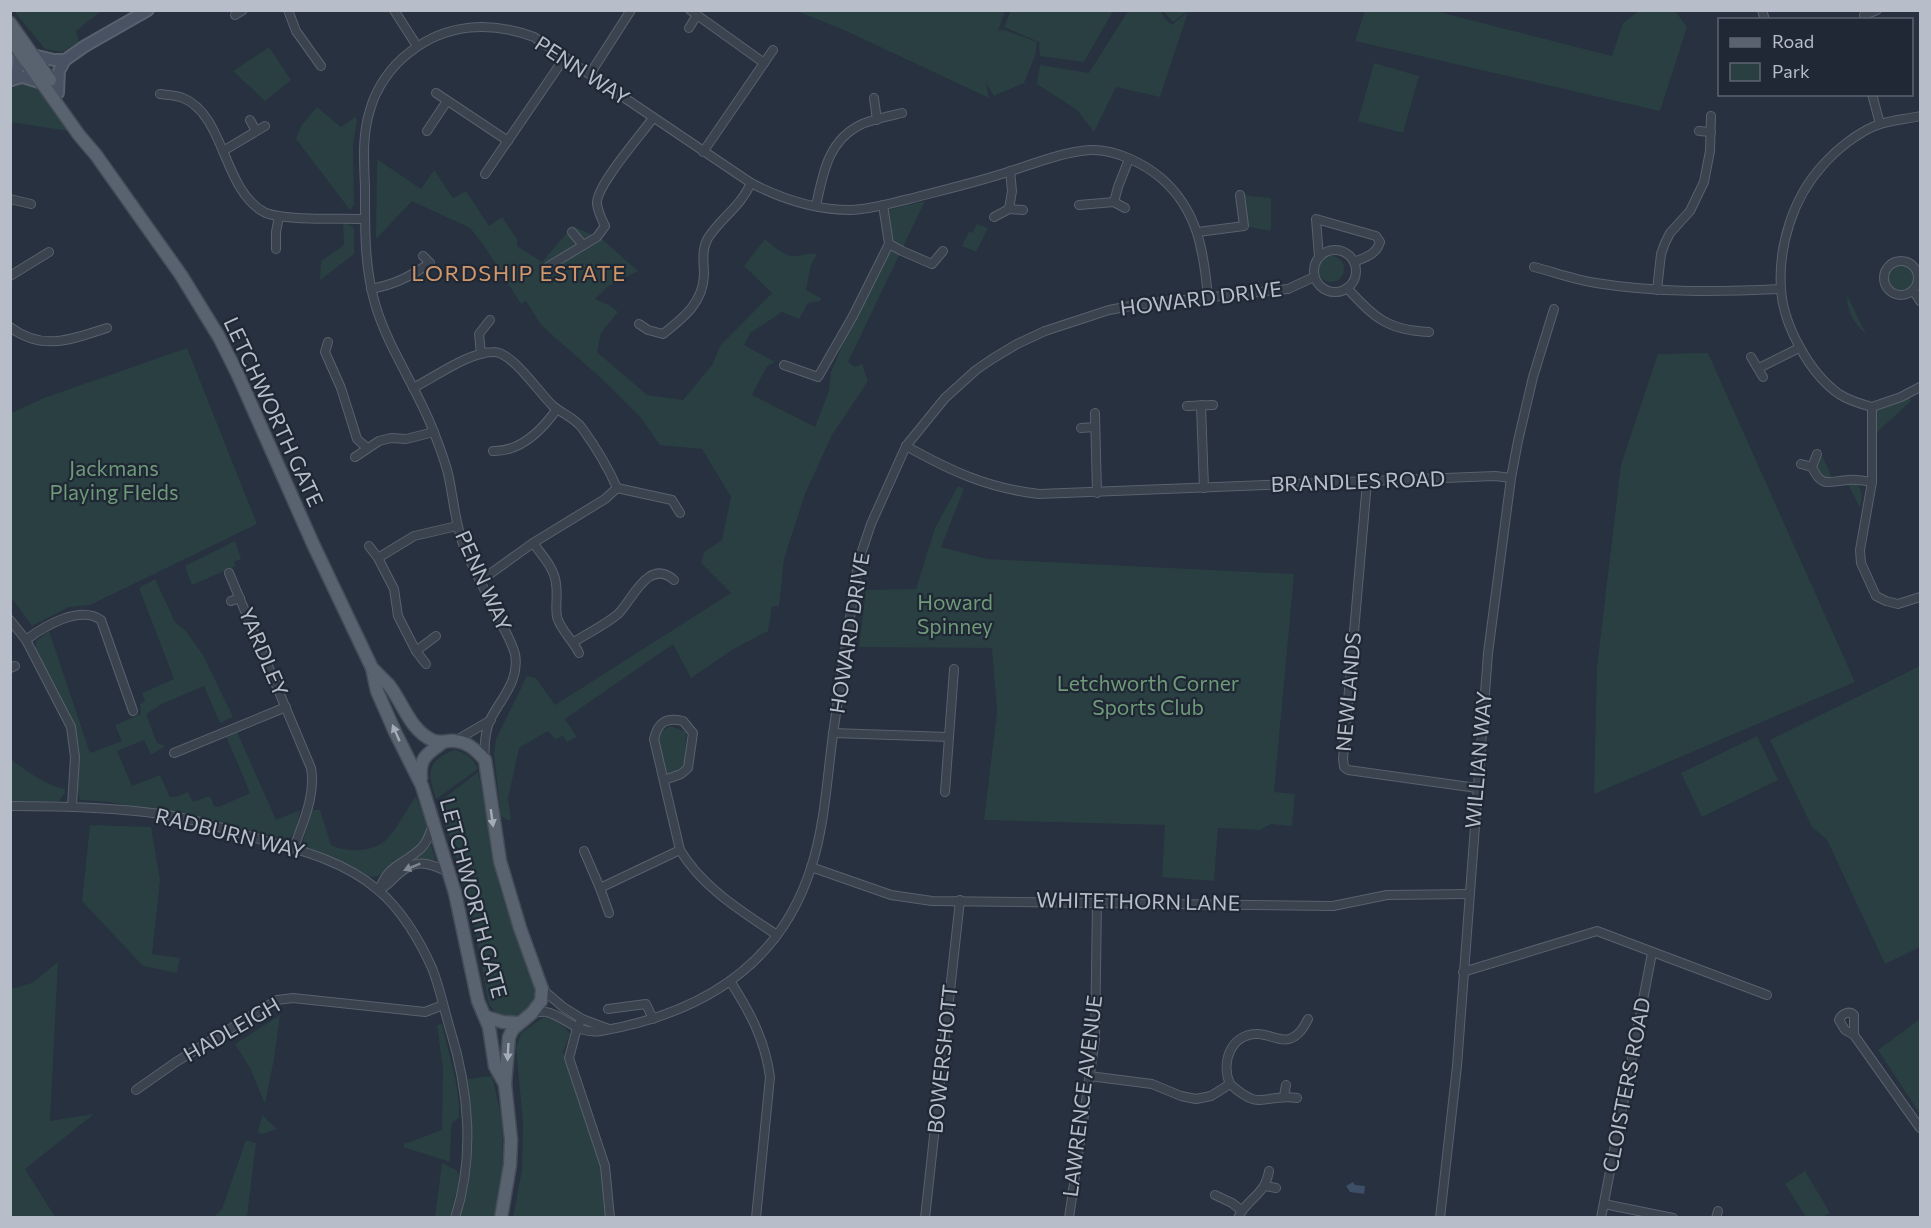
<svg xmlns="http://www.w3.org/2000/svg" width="1931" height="1228" font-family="Commissioner,sans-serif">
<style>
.green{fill:#2a3f41}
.water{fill:#3d4f67}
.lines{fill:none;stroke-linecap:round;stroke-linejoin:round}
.street-casing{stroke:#58616d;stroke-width:10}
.secondary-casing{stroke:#58616d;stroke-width:14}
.primary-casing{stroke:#444c58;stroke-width:15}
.street{stroke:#3b434f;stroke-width:8}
.secondary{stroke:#495262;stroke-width:10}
.primary{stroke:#59626f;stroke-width:12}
.oneway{fill:#a4acb8}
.oneway2{fill:#7f8793}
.labels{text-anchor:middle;stroke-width:4.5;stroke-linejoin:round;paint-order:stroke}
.street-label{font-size:21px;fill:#b7beca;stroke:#1f2834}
.park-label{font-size:21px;fill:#6f9a79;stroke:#1f2834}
.neighbourhood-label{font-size:22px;letter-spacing:1.5px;fill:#d1976b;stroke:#1f2834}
</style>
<rect width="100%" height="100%" fill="#27313f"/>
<!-- green -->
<g class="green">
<polygon points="1011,10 1113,10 1113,11 1084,62 1040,56 1039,42 1004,27"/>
<polygon points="1365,10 1435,11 1612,56 1623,23 1639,11 1675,11 1687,27 1660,111 1355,41"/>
<polygon points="14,11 98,10 101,11 76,31 79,42 62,52 45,49"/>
<polygon points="797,11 1005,11 998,31 1004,30 1037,42 1035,56 1024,83 994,96 986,83 989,98 846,31"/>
<polygon points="1128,11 1161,11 1164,18 1172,25 1188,12 1160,97 1116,87 1094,132 1077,110 1037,84 1040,65 1089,73"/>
<polygon points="1163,11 1188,11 1173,22"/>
<polygon points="269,47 291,80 265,101 233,71"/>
<polygon points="1374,63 1419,76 1403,133 1358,121"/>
<polygon points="19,84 33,85 43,89 69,131 11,122 10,89"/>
<polygon points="317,107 341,127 355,117 357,120 353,146 354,205 350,210 296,139 301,126"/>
<path d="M377 159 421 189 434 170 453 198 466 191 489 226 502 217 517 239V246L542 262 573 226 603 240 638 271 607 287 595 299 609 305 618 312 601 333 597 352 647 395 683 400 712 365 720 346 772 293 744 266 765 239C772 245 784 256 793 256 802 257 809 252 817 254L811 265 806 290 821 298 820 301 808 303 799 319 782 312 750 333 744 345 775 362 767 366 752 395 815 427 829 391 831 372 853 320 893 240 888 210 925 201 848 362 855 367 862 364 868 381 832 435 805 494 784 559 779 606H772L768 631 732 650 691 678 673 644 565 719 577 737 567 742 563 736 555 739 548 731 519 748 508 799 511 820H507L501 816 494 754 496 739 527 676 536 678 555 705 731 593 701 563 704 552 722 540 731 497 702 449 660 445 641 418 602 379 541 325 526 301 521 304 483 244 470 228 412 201 376 239Z"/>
<polygon points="1240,195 1271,198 1271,231 1244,226"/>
<polygon points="343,223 350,225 354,228 354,254 320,280 321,261 344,245"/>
<polygon points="977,224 988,228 976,252 962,246 969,231 972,233"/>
<circle cx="1331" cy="269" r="13"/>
<circle cx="1901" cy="278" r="14"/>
<path d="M1847 295 1866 334C1853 324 1847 310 1847 295Z"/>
<polygon points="187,348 257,524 90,605 69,607 32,626 11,597 11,413 44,398"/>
<polygon points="1708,353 1855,682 1594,794 1597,667 1621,465 1658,354"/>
<polygon points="1907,394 1911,401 1873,436 1872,407"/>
<polygon points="1820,456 1823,457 1832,478 1827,479 1819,475 1817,467"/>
<path d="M1847 482C1864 484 1863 495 1860 508Z"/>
<polygon points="958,486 964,489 941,547 987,559 1294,574 1274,792 1295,794 1292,826 1271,824 1260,830 1218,828 1214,881 1162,877 1165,825 984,820 997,711 992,648 859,647 866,590 916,589 935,528"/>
<polygon points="235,541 241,559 234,562 236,566 192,585 185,566"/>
<path d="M155 579 175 622 185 630 203 655 233 717 220 723 204 686 162 704 146 714 157 743 166 746 151 755 144 740 117 751 132 786 160 775 170 797H176L188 792 193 802 210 796 214 806 219 807 250 793 226 736 237 732 276 820 300 810 296 830 291 837 284 839 193 817 109 802 80 800C75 785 80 761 78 744 73 715 49 677 36 650V641L49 631 90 753 122 741 115 725 141 714 140 704 145 701 142 693 174 679 139 588Z"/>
<polygon points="1920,666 1920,947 1885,964 1827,840 1812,827 1770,740"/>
<polygon points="670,726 686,732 685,764 678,770 667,774 657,738 661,731"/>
<polygon points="1757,736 1778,780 1702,817 1681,773"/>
<path d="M454 750C467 753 472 757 478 769L436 799C427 772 426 762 454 750Z"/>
<path d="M11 760C29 772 43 784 65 789V793L59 801 11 802Z"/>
<path d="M478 772C489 818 491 868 508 912 516 932 543 978 536 999 531 1017 514 1017 498 1015L489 1005 474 924 460 871 439 802Z"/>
<path d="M416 796C419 805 427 818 426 828 426 848 409 851 395 861 385 868 382 880 368 876L306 847 303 842 312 810H320L331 845C347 853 373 852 386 840 396 831 408 807 416 796Z"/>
<polygon points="90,825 151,827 160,880 152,954 180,958 177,973 143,966 82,901"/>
<polygon points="431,845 436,860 417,859 409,862"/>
<polygon points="58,962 50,1121 94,1114 25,1169 55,1217 11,1217 11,989 32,983"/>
<polygon points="280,1015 274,1059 265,1104 250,1068 235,1044"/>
<path d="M544 1017C555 1020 563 1024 570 1034L563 1052 600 1160 605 1192 606 1217 513 1218 522 1169 523 1123 516 1048 521 1033Z"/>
<polygon points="1920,1019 1920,1114 1878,1050"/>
<path d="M442 1024C448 1052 461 1089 459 1118L452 1123 451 1128 450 1162 403 1147 404 1144 442 1130 443 1069 437 1025Z"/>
<path d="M492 1076C495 1090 499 1104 501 1118 505 1143 502 1193 495 1217L460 1218C476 1169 474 1129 467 1079Z"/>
<polygon points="262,1115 277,1129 262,1134 258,1132"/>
<polygon points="246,1140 256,1143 247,1217 214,1217 222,1209"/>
<polygon points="442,1163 456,1170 460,1177 450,1217 435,1217"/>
<polygon points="1805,1171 1830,1213 1822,1217 1806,1217 1785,1184"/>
</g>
<!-- water -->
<polygon class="water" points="1353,1182 1355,1185 1365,1186 1364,1194 1350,1192 1346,1186"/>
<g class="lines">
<defs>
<g id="street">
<polyline points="288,10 296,31 321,66"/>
<polyline points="394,10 417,46"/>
<polyline points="690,10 764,63"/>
<polyline points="1762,10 1765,20"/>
<polyline points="235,15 243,10"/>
<polyline points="1864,15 1877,10"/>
<polyline points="689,28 697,15"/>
<polyline points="590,74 631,10"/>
<polyline points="436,93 508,141"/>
<path d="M160 94C167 95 176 95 183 98 225 115 223 190 264 212 281 221 343 218 365 219"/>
<polyline points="1872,94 1880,124"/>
<polyline points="874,98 877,120"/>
<path d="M1920 116C1907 119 1893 120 1880 124 1859 131 1836 150 1822 166 1793 198 1778 246 1781 289 1783 324 1809 373 1839 394 1848 400 1861 404 1872 407L1901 397 1920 387"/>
<polyline points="250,120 256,131"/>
<polyline points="427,131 447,101"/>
<polyline points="1699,131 1711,132"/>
<polyline points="223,151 265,126"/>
<polyline points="703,152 773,50"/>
<polyline points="485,174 565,57"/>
<polyline points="10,199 31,204"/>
<polyline points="1114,202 1118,187 1129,159"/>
<polyline points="1079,205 1114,202 1125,208"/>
<path d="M816 206C823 173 828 140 862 124 874 119 889 116 902 113"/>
<polyline points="1009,209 1012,191 1010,171"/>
<polyline points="994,217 1009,209 1023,210"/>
<polyline points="572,232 583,245"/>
<polyline points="1198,232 1244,226 1240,195"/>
<polyline points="889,244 902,251 932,264 943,251"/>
<polyline points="276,249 276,232 279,216"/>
<circle cx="1335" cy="271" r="21"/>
<path d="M1319 257 1316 219 1376 236 1380 242C1376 255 1365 257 1354 262"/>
<circle cx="1901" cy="278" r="17"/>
<path d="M549 266 597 237 605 226C602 220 598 211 597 204 595 187 641 135 653 118"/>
<path d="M1534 267C1554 272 1575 280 1596 283 1658 293 1719 292 1781 289"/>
<polyline points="10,276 49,252"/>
<path d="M1347 288C1375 318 1387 330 1429 332"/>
<path d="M371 289C396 284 409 277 430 263L423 256"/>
<polyline points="1657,290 1661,254 1665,243 1670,233 1690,211 1704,182 1710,151 1711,116"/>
<polyline points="1913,290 1920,301"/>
<path d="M639 324 648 330 663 334C683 318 703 303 704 275 704 263 701 250 708 238 721 218 741 206 751 183"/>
<path d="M10 327C43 352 72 339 107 328"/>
<polyline points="328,342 325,352 341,388 357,439 367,448"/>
<polyline points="481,354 479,334 490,320"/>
<polyline points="1751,357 1763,377"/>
<polyline points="784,365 818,377 853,316 889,244 883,205"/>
<polyline points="1759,368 1799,348"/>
<path d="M413 388C435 377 469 352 493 352 512 351 539 393 553 406 563 414 575 418 582 428 595 446 608 467 617 488L605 499 533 543 480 581"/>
<polyline points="1201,405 1204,488"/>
<polyline points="1187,406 1213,405"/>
<polyline points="1872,407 1872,482 1860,550 1861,563 1876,596 1886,601 1898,604 1920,597"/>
<polyline points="1095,413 1097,493"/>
<polyline points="1081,428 1095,427"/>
<path d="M906 446C951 471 987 488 1039 494L1495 476 1511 478"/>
<path d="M493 451C521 452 542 430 557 409"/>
<path d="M1817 454 1812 467C1822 489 1829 481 1848 480 1856 479 1865 481 1872 482"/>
<polyline points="355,457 379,441 391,438 406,439 434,432"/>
<polyline points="1801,464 1812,467"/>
<polyline points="1367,482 1343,759 1344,767 1348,770 1477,788"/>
<polyline points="617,488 672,500 680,513"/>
<path d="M533 543C542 555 555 569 556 584 558 595 555 606 557 617 561 631 573 640 579 653"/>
<polyline points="369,546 378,558 394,589 398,616 416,651 426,664"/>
<polyline points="378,558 414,536 457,526"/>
<path d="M229 573 311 768C316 795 303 822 294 848"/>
<polyline points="231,601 240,598"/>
<polyline points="10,620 26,640 71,727 75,757 72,806"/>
<path d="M26 640C44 626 80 605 101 620L133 711"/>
<path d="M574 642C588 633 605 625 618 614 632 601 648 557 674 580"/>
<polyline points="416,651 436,636"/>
<polyline points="10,668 15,666"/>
<polyline points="833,733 949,737"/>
<polyline points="455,741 491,720"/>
<polyline points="174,753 286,707"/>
<path d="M485 760C484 747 485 732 490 720 501 698 520 681 515 654 512 643 506 632 500 621 489 598 477 576 466 552 456 528 454 503 449 478 446 463 440 449 435 435 419 391 390 352 376 307 364 268 365 228 365 187 364 161 362 135 370 110 376 88 391 66 410 52 447 23 491 21 534 37L751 183C782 199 816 210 851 210 871 209 891 203 909 199 943 190 978 182 1011 171 1036 163 1063 152 1090 150 1115 149 1143 163 1161 178 1198 210 1204 252 1208 298"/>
<path d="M664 780 681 774 688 768 693 733 683 721C666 717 658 722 654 739L680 850C702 887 741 911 777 935"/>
<polyline points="945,792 954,669"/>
<path d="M10 806C61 806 111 807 160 814 197 819 231 831 266 841 305 851 347 863 378 890 401 909 420 941 432 968 440 988 444 1009 450 1029 469 1090 475 1157 455 1218"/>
<polyline points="584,851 600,888"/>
<polyline points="811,867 891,895 932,901 1333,906 1387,895 1469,894"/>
<path d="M379 890C389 864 401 866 419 850 427 844 430 833 433 824"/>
<path d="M379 890C391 884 394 876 405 869 419 858 436 866 450 873"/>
<polyline points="609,913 600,888 680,850"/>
<polyline points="1463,972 1597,931 1767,995"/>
<path d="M730 981C750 1012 765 1040 770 1077L756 1218"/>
<polyline points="542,989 563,1007 582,1019 609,1029"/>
<polyline points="608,1009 646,1004 653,1019"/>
<path d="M532 1013C537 1013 542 1011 546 1012 566 1016 576 1035 601 1031 699 1014 779 968 811 868 825 825 827 778 833 734 841 677 850 620 858 563L871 524 906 446 945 398 976 370 992 359 1017 344 1045 331 1109 310 1136 305 1288 289 1314 277"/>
<polyline points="582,1019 577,1028 569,1058 605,1166 610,1218"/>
<path d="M1854 1035V1015C1849 1010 1841 1014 1839 1020L1845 1030 1854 1035 1920 1128"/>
<path d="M1089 1076 1152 1084 1181 1096 1196 1099 1211 1096 1230 1084C1262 1113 1263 1093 1297 1098"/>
<path d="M1230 1084C1221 1063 1230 1035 1256 1034 1268 1033 1278 1042 1289 1039 1299 1036 1304 1027 1308 1019"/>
<polyline points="136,1090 176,1062 277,1000 293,998 425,1012 443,1005"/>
<polyline points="1284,1096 1286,1085"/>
<polyline points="1265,1186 1276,1188"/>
<polyline points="1215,1195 1232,1203 1241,1210"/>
<polyline points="1604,1204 1673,1218"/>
<polyline points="925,1218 960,900"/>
<polyline points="1069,1218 1095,1039 1097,902"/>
<path d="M1238 1218C1247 1198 1265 1196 1269 1171"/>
<polyline points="1440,1218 1457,1066 1488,653 1511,478 1518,441 1533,377 1554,309"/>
<polyline points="1601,1218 1652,953"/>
<polyline points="1716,1218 1718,1211"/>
</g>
<g id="secondary">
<polyline points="33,55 54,60 65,60"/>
<polyline points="10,80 23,77 42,83"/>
<polyline points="12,80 18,68 19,50"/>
<polyline points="58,93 59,71 65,60 85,46 148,10"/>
</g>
<g id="primary">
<polyline points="10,23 50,80"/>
<polyline points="10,38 79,135 96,155 181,275 219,337 238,375 313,544 372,668 377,691 395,732 422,786 455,893 478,1001 489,1027 495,1066 505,1084"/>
<path d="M373 669C378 674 384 680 389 685 403 703 410 730 432 740 440 744 446 740 455 741 468 742 477 751 485 760L500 861 520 928 542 989 541 1001 532 1013 513 1029 509 1037 505 1084 511 1140 510 1165 501 1218"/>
<path d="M421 778C419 758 427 754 442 743"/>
<polyline points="486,1017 503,1022 519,1023"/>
</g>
</defs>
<!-- street casing -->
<use href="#street" class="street-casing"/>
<!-- secondary casing -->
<use href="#secondary" class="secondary-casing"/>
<!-- primary casing -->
<use href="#primary" class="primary-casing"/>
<!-- street -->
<use href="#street" class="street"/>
<!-- secondary -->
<use href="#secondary" class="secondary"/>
<!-- primary -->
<use href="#primary" class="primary"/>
</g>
<!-- one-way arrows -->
<defs><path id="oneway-solid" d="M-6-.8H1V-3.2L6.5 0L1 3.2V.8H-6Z" transform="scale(1.5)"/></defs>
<g class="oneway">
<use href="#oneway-solid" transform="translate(396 733) rotate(-114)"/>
<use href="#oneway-solid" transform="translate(492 818) rotate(82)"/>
<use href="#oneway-solid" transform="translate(508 1052) rotate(93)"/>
</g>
<use class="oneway2" href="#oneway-solid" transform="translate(412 867) rotate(158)"/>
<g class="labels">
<!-- street labels -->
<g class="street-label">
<text transform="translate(582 71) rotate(33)" y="7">PENN WAY</text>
<text transform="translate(1201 299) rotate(-7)" y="7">HOWARD DRIVE</text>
<text transform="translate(273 412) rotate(65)" y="7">LETCHWORTH GATE</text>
<text transform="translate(1358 482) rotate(-2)" y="7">BRANDLES ROAD</text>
<text transform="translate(483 581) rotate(66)" y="7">PENN WAY</text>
<text transform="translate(850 633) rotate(-81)" y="7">HOWARD DRIVE</text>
<text transform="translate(263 652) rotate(67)" y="7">YARDLEY</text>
<text transform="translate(1349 692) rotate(-85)" y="7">NEWLANDS</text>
<text transform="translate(1479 760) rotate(-85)" y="7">WILLIAN WAY</text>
<text transform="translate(230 834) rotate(14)" y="7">RADBURN WAY</text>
<text transform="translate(473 898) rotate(75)" y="7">LETCHWORTH GATE</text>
<text transform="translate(1138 902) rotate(1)" y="7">WHITETHORN LANE</text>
<text transform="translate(232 1030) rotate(-30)" y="7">HADLEIGH</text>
<text transform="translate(943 1059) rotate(-84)" y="7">BOWERSHOTT</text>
<text transform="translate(1627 1085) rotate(-79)" y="7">CLOISTERS ROAD</text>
<text transform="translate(1083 1096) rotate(-83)" y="7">LAWRENCE AVENUE</text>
</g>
<!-- park labels -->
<g class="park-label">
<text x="114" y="476">Jackmans<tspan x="114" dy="24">Playing FIelds</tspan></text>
<text x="955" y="610">Howard<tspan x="955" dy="24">Spinney</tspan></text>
<text x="1148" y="691">Letchworth Corner<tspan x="1148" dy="24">Sports Club</tspan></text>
</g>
<!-- neighbourhood labels -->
<g class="neighbourhood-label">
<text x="519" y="281">LORDSHIP ESTATE</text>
</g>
</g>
<!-- border -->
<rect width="1931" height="1228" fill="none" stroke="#b7beca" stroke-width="24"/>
<!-- legend -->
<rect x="1718" y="18" width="195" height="78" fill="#1f2834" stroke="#5c6470" stroke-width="1.5"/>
<rect x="1730" y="38" width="30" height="9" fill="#59626f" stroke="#5c6470" stroke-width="1.5"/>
<text x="1772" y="48" font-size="18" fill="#b7beca">Road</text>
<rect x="1730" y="63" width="30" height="18" fill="#2a3f41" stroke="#5c6470" stroke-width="1.5"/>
<text x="1772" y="78" font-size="18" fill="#b7beca">Park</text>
</svg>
